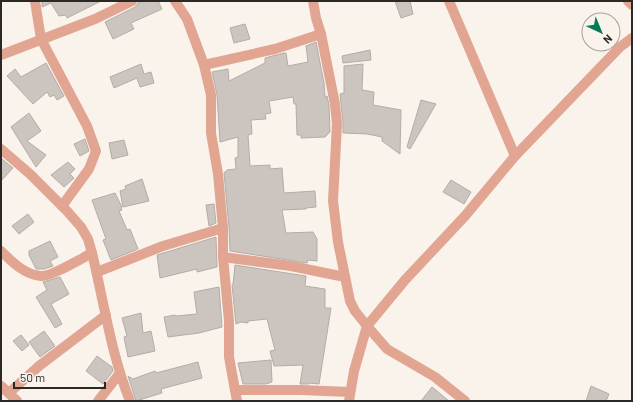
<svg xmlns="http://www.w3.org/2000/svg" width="633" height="402" font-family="Barlow,sans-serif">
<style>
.building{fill:#ccc4bf;stroke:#b4aca7}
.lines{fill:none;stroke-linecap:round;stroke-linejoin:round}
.minor{stroke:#e2a592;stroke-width:10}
</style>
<rect width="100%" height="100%" fill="#f9f3ec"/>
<!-- building -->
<g class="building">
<polygon points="42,1 101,1 67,18 66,15 59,16 51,3 42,7"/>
<polygon points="142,1 158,1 162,9 131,23 134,29 113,39 105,22 135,7 138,3"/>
<polygon points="395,1 410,1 413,14 401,18"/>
<polygon points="245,24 250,39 234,43 230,28"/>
<polygon points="316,42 324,83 325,97 327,96 329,105 330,132 325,137 301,138 301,135 297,135 296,104 294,104 293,97 269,101 271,113 265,114 266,119 251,120 252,134 248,135 250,166 270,165 270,169 282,168 284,193 315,191 316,207 306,208 306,209 282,210 286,233 313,232 317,239 317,261 308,260 307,263 230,251 229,227 224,173 227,170 236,169 235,158 238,157 238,137 220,142 217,95 212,72 228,69 229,81 265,63 265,58 284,53 286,53 288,66 308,62 306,46"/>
<polygon points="370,50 371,60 343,63 342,56"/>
<polygon points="46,63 64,96 57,100 54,95 50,97 47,92 33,104 7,76 15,69 21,77"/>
<polygon points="141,64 144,74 151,72 154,83 140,87 137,78 114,88 110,77"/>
<polygon points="363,64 362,90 374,92 373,105 401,110 400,154 382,141 382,137 367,134 343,133 343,123 340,94 344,93 344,66"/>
<polygon points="421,100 436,104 410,149 407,147"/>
<polygon points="29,113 41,131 27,141 46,155 36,167 11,127"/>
<polygon points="85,139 89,151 80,156 74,144"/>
<polygon points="124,140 128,155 112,159 109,143"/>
<polygon points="2,159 13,168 1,181 1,160"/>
<polygon points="68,162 75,169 70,174 74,178 64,187 51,175"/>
<polygon points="142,179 149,201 123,207 120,191 126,189 125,186"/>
<polygon points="451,180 471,192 464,204 443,192"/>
<polygon points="115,193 122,207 121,208 122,210 119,211 127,230 130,229 138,249 111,260 103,240 106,239 92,200"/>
<polygon points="214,204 216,223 209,226 206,205"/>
<polygon points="28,214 34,222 19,234 12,226"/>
<polygon points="216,237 217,267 197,272 197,269 160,278 157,255"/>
<polygon points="50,241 58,257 50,261 53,266 44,269 36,269 29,255 29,251"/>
<polygon points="235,265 306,276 305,286 325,289 325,308 331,308 319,384 309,383 309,384 300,384 303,365 274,366 270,351 275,350 267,319 248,321 248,323 241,322 236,324 232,285 233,284"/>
<polygon points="60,277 69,294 51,304 62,324 55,328 36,297 47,290 43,282"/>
<polygon points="219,287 222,327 199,333 168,337 164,317 175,315 176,316 197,314 194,292"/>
<polygon points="141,313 143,333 151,331 155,351 128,357 124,337 127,336 122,318"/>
<polygon points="44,331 55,346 40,357 29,342"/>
<polygon points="21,335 29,345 22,351 13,341"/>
<polygon points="97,356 112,367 113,371 103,384 86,371"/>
<polygon points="271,360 272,382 266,384 243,384 238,363"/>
<polygon points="198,362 202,378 161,389 162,393 136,401 128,376 133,379 155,371 156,373"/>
<polygon points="591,386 609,394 606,401 586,401"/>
<polygon points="432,387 449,401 421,401"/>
</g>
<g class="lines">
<!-- minor -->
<g class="minor">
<polyline points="35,1 41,39 87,126 96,151 89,169 62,206"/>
<polyline points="175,1 187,19 204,65 211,95 211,133 218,174 223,228 223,257 229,321 229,357 237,401"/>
<polyline points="313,1 316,18 321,34 335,104 337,124 333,201 338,242 350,301 355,311 367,326 387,349 435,377 465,401"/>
<polyline points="449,1 515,156"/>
<polyline points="628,1 632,5"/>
<polyline points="1,55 95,19 132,1"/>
<polyline points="204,65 275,49 321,34"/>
<path d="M1 149 30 174 67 211 81 227 88 239 92 253C104 302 111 354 130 401"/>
<path d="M1 251C12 262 25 275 41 276 51 277 82 258 92 253"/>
<polyline points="223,257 291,266 345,277"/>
<polyline points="97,272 163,246 223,228"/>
<polyline points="1,386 17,401"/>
<polyline points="235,390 301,390 350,392"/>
<polyline points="9,393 39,366 106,315"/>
<polyline points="98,401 120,373"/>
<polyline points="349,401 354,371 367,326 405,280 465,216 515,156 620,47 632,38"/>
</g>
</g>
<!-- border -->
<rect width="633" height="402" fill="none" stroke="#2b2926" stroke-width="4"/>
<!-- north arrow -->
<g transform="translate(601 32) rotate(136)"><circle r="19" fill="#f9f3ec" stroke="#a7a29d"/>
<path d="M0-3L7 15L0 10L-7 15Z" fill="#057b58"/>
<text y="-6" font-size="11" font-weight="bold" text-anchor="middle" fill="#2b2926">N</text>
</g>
<!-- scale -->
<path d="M14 382v6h91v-6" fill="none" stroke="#2b2926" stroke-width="2"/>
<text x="20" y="382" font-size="12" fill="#2b2926" stroke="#f9f3ec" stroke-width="3" paint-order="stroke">50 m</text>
</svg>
